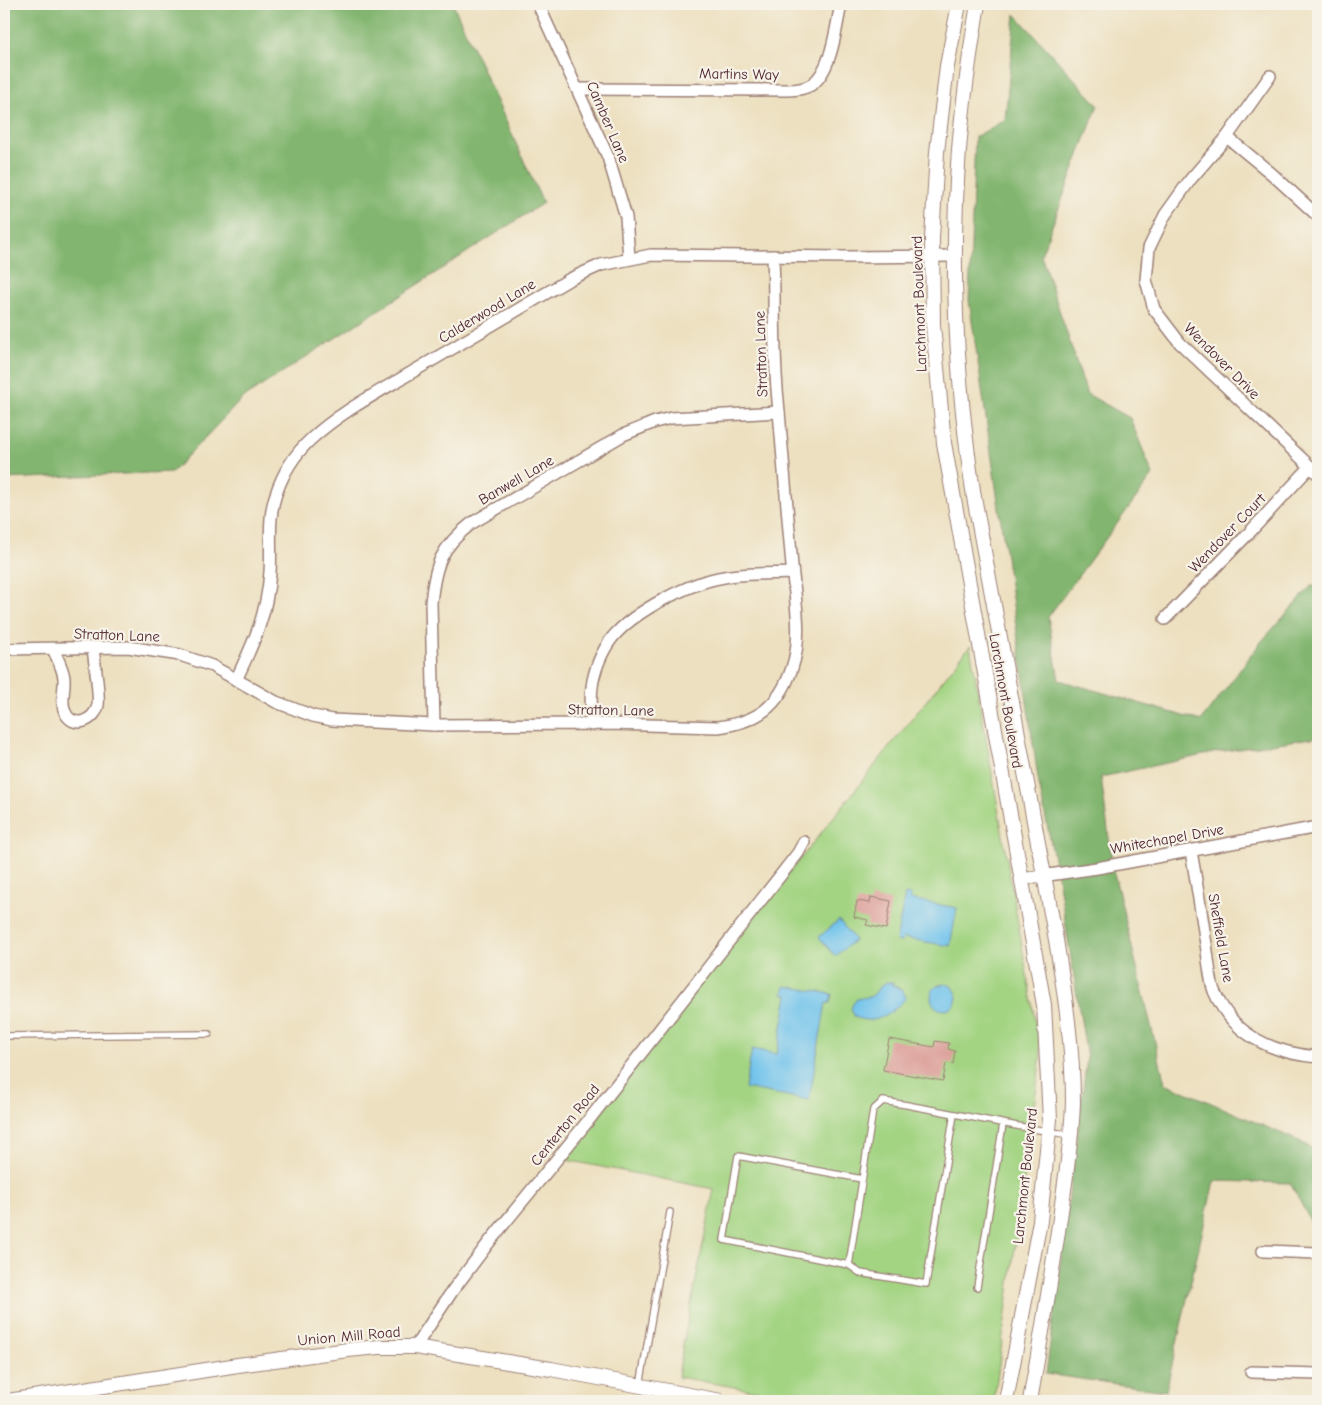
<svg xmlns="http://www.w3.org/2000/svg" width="1322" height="1405" font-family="'Comic Neue',sans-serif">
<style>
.green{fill:#a3d482;stroke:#767a56}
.forest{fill:#82b670;stroke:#666a4e}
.water{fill:#6fc3ec;stroke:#5c718c}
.building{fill:#dc9f99}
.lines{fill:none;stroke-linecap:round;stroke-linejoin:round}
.service-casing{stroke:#9c8076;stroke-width:8}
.minor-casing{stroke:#9c8076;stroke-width:14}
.tertiary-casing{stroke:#9c8076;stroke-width:16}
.service{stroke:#fff;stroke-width:5.5}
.minor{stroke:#fff;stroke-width:11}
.tertiary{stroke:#fff;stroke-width:14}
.labels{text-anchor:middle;stroke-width:4.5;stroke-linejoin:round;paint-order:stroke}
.street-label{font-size:15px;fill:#4a1f2b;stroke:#f7f3e8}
</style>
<rect width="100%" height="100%" fill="#f7f3e8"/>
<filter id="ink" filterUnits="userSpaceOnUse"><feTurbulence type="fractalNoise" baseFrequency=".02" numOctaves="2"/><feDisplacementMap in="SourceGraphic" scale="10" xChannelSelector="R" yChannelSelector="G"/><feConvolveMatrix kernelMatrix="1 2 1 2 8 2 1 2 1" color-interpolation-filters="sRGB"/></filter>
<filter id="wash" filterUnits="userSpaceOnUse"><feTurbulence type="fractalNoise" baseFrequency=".0096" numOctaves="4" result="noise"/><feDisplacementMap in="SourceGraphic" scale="20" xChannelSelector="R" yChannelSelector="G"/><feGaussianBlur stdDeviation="1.12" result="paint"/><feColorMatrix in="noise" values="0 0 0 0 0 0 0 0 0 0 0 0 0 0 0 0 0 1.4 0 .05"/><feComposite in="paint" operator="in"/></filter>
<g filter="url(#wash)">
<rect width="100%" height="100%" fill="#ede0c0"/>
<!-- green -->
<polygon class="green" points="970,646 1041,1055 994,1401 813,1401 678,1377 683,1345 714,1189 561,1159"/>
<!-- forest -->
<g class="forest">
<polygon points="4,4 453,4 543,203 243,398 172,472 4,479"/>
<polygon points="1015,14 1098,105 1041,255 1087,394 1130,418 1153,475 1048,617 1059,680 1201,721 1261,642 1313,584 1318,590 1318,737 1218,752 1101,777 1113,869 1165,1083 1299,1141 1318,1152 1318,1235 1290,1183 1214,1181 1166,1391 1046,1374 1087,1058 1059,883 1039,785 969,300 975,137 1005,120"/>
</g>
<!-- water -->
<g class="water">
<polygon points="905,894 911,895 910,899 957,908 950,946 903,938 902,942 896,941"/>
<polygon points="839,920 855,940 835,956 819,937"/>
<path d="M887 982H893V985L903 991 906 998C893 1011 878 1027 855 1017L851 1009 853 1004 857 999 872 996 881 986Z"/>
<circle cx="944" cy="997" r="13"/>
<polygon points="785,986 832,994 830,1003 826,1003 809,1100 745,1088 752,1049 777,1054 788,995 783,994"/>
</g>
<g id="blocks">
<!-- building -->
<g class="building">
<polygon points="871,897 891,901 886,929 866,925 868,920 854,917 857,901 870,903"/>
<polygon points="889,1039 934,1047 935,1041 949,1043 948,1049 955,1051 953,1064 946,1063 943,1081 883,1070"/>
</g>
</g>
</g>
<g filter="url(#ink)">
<use href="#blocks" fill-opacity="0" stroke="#9c8076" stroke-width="1"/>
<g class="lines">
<defs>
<g id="service">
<polyline points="4,1036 209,1034"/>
<polyline points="862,1179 738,1156 724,1240 849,1265 860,1273 926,1284 954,1114"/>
<path d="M849 1265 873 1110 883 1101C946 1111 1008 1126 1071 1135"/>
<polyline points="977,1287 1003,1124"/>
<polyline points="640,1386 670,1212"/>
</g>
<g id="minor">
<polyline points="538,4 608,157 626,217 629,258"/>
<polyline points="1270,76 1227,137 1190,180 1165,215 1149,248 1146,280 1154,309 1180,343 1318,474"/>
<path d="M578 89 788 90C796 90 804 89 811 85 832 71 836 27 841 4"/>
<polyline points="1227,137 1272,174 1318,216"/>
<polyline points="1165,619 1250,532 1310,467"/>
<path d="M4 649 128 647 180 655 212 666 276 702 313 716 332 720 434 725 609 724 718 727C757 722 779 707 792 668 803 637 795 599 792 566 787 511 783 455 778 400 773 353 775 303 773 256"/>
<path d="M53 649C57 658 63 668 64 678 65 689 60 702 65 712 73 730 95 721 98 705 100 695 94 660 93 647"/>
<path d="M236 680C254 642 267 615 270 572 272 546 267 519 276 494 283 473 294 455 310 440 340 412 379 392 414 371 466 340 518 310 570 279L601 265 651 255 845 257 955 256"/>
<path d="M434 725 431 603C435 564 441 547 472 523L623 435 655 422 671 418 779 412"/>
<path d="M592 725C592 712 590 699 592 687 594 670 602 651 612 638 634 611 691 582 724 577 746 573 770 574 792 573"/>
<path d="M1191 851C1196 880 1201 909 1205 938 1208 953 1209 977 1214 991 1233 1036 1272 1053 1318 1057"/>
<polyline points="1021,879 1097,868 1318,827"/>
<polyline points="1263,1251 1318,1253"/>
<polyline points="415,1347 453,1290 490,1241 588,1121 798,853 804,842"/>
<polyline points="1251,1372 1318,1374"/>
</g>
<g id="tertiary">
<polyline points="959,4 947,66 937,152 932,238 933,325 944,443 1044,1005 1050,1119 1040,1221 1006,1401"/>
<path d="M978 4C970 52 963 101 959 150 950 266 956 382 974 497L1056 940C1065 994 1073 1047 1073 1102 1072 1139 1066 1175 1061 1211 1052 1275 1041 1338 1030 1401"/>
<polyline points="8,1401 238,1365 348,1350 379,1347 415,1347 551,1369 721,1401"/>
</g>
</defs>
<!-- service casing -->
<use href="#service" class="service-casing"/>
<!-- minor casing -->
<use href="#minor" class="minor-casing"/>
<!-- tertiary casing -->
<use href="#tertiary" class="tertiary-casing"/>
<!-- service -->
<use href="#service" class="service"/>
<!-- minor -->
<use href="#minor" class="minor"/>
<!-- tertiary -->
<use href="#tertiary" class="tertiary"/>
</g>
</g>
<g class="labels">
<!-- street labels -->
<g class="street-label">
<text transform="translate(739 74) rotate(1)" y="5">Martins Way</text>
<text transform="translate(608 122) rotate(67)" y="5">Camber Lane</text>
<text transform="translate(919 304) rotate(-92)" y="5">Larchmont Boulevard</text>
<text transform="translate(487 311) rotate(-31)" y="5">Calderwood Lane</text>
<text transform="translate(761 354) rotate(-92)" y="5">Stratton Lane</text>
<text transform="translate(1222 361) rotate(45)" y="5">Wendover Drive</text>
<text transform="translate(516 480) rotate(-30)" y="5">Banwell Lane</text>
<text transform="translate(1227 533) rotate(-46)" y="5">Wendover Court</text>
<text transform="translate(117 635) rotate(2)" y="5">Stratton Lane</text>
<text transform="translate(1006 701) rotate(80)" y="5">Larchmont Boulevard</text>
<text transform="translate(611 710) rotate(1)" y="5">Stratton Lane</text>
<text transform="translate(1167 839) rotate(-10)" y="5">Whitechapel Drive</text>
<text transform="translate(1221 938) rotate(80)" y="5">Sheffield Lane</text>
<text transform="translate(565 1125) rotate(-51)" y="5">Centerton Road</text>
<text transform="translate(1025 1176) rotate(-84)" y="5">Larchmont Boulevard</text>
<text transform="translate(349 1336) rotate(-5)" y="5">Union Mill Road</text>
</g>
</g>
<!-- margin -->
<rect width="1322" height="1405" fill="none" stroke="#f7f3e8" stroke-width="20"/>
</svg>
